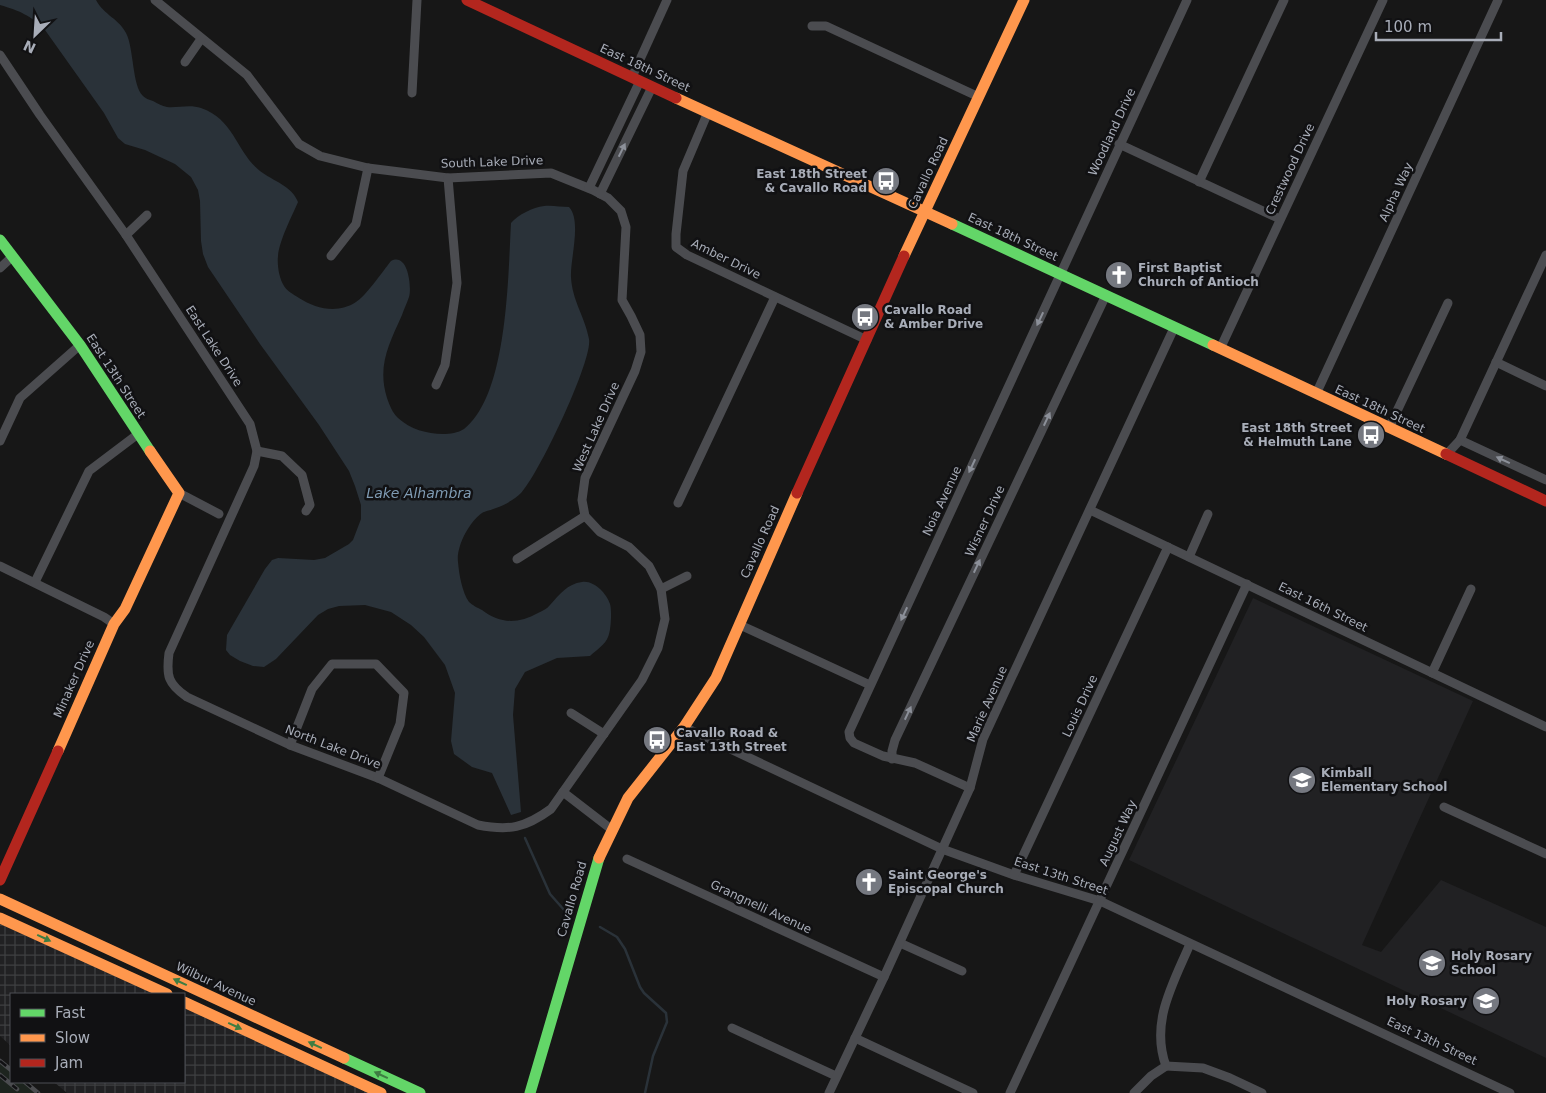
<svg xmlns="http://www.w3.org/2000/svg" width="1546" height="1093" font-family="'DejaVu Sans',sans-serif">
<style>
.built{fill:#212123}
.industrial{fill:url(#industrial-grid)}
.green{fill:#1d241e}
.water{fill:#2a3239}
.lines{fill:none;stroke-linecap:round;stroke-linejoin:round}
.stream{stroke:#2a3239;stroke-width:2.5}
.street{stroke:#4b4c50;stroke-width:9}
.fast{stroke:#63d668;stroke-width:11}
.slow{stroke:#ff974d;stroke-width:11}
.jam{stroke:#b3261e;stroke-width:11}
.rail-casing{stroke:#4b4c4f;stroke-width:4.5}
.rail{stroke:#111113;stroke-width:2.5;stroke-dasharray:8;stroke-linecap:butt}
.oneway{fill:#8c9099}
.oneway2{fill:#3e7d42}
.labels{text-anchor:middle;stroke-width:5;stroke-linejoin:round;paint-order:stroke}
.street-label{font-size:12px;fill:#a8adb8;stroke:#111113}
.poi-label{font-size:12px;font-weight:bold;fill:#a8adb8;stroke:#111113;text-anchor:start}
.water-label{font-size:14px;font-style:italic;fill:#7f9bb3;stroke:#111113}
</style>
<defs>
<pattern id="industrial-grid" width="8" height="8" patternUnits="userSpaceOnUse" patternTransform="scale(1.25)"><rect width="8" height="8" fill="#212123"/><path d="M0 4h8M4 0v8" fill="none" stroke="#3e3f41"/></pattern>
</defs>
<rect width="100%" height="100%" fill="#171717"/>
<!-- built -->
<polygon class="built" points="1253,598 1473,701 1362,945 1381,952 1441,880 1546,927 1546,1058 1129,860"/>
<!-- industrial -->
<g class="industrial">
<polygon points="0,924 157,994 11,994 11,1046 0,1036"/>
<polygon points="184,1006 369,1093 67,1093 54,1082 184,1082"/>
</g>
<!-- green -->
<polygon class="green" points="0,1061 11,1070 11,1082 25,1082 38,1093 0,1093"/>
<!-- water -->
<path class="water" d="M0 0H96C104 15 119 19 126 33 134 48 132 86 143 96 145 98 149 100 153 101 157 103 162 106 167 107 178 108 190 104 201 108 235 120 236 152 260 171 273 181 292 186 298 202 292 216 279 241 278 256 277 265 279 278 284 286 287 291 293 294 299 298 316 309 338 314 356 302 365 297 383 271 391 261 408 252 412 287 409 297 407 303 404 309 402 315 389 344 377 366 387 398 390 406 392 412 398 418 410 429 427 434 443 434 450 434 458 433 464 429 508 395 508 275 511 223 518 215 533 207 544 206 552 205 561 207 569 207 582 221 570 259 571 277 572 300 585 317 589 339 593 360 538 476 521 493 515 499 505 505 496 508 492 510 485 511 482 513 469 522 456 547 458 562 459 574 462 592 469 602 472 605 478 608 482 610 500 624 518 624 538 613 542 611 547 609 550 605 560 594 567 584 582 582 594 580 607 594 610 604 612 610 611 631 608 637 606 644 595 651 590 656L557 658 525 672 515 689 513 715 521 812 511 815 492 773 472 767 454 754 451 741 455 693 445 665 424 637 411 625 391 612 365 605 339 606 328 609 318 615 276 659 264 667 253 666 240 661 230 655 226 650 227 635 265 569 272 560 278 558 314 560 325 558 349 544 353 540 361 519V505L355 486 349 471 319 425 260 344 208 267 203 254 201 241 200 201 198 190 191 177 175 164 145 150 125 144 118 138 104 113 45 30C30 15 20 11 0 5Z"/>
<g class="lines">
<!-- stream -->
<g class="stream">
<polyline points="525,838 550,894 565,911"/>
<polyline points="600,927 617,937 625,949 640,987 644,993 666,1013 667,1022 653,1056 645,1093"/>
</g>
<!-- street -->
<g class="street">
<polyline points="812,26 826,26 979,97"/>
<path d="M0 55 40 115 126 235 250 424 257 451 254 466 169 653C166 676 168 684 187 697L290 745 378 778 478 825C509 831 525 828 551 809L642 680 658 648 665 619 661 589 649 566 629 547 600 532 585 516 582 500 585 478 635 371 641 352 640 335 631 316 622 300 626 227 621 211 608 198 593 190 551 173 448 178 368 168 320 156 299 144 247 75 155 0"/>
<polyline points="185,62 201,39"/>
<polyline points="632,77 667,0"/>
<polyline points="412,93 417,0"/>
<polyline points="708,112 683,171 676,234 676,247 687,255 867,340"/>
<polyline points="1119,144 1280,219"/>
<polyline points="1199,182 1284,0"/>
<polyline points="589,188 640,81"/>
<polyline points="600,194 652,87"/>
<polyline points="126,235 147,215"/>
<polyline points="331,256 356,224 368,168"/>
<polyline points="0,268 13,256"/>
<polyline points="1220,349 1383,0"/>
<polyline points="1496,362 1546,386"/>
<polyline points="436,385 445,365 457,283 448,178"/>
<polyline points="1316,394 1498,0"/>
<polyline points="1389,428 1448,303"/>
<polyline points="1460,440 1546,480"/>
<polyline points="0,441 20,398 80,345"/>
<polyline points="257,451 282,456 302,475 310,505 306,511"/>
<polyline points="1446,455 1460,440 1546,255"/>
<polyline points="179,493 219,514"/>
<polyline points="678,503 775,297"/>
<polyline points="1090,510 1546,727"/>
<polyline points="1189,557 1208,514"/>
<polyline points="517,559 585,516"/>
<polyline points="0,566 104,617 114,624"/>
<polyline points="35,582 89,471 138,434"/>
<polyline points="661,589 687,576"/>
<polyline points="740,625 870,685"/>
<polyline points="1432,673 1471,589"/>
<polyline points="571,713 604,734"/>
<polyline points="684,727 942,849 1014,875 1100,901 1510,1093"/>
<polyline points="290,745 312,689 332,664 376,664 404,693 400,724 378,778"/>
<polyline points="892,759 892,751 895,740 1106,295"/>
<polyline points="970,788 915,763 883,756 854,743 850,738 849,732 1187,0"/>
<polyline points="563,792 611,829"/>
<polyline points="1444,807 1546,854"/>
<polyline points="627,859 884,977"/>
<polyline points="1014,875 1168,547"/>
<polyline points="900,943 962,971"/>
<polyline points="732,1028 836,1076"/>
<polyline points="855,1038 973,1093"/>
<polyline points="1166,1066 1203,1068 1230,1078 1262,1093"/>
<polyline points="829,1093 884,977 970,788 983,739 1174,328"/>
<polyline points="1010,1093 1247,584"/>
<path d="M1134 1093 1151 1076 1166 1066C1150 1022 1173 984 1190 944"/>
</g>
<!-- fast -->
<g class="fast">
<polyline points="952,224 1213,345"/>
<polyline points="0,240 80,345 150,451"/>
<polyline points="344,1058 420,1093"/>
<polyline points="530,1093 599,858"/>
</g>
<!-- slow -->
<g class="slow">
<polyline points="676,98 952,224"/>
<polyline points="904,256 1024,0"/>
<polyline points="1213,345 1446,454"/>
<polyline points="58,751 114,624 125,609 179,493 150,451"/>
<polyline points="599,858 628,798 684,727 716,678 797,493"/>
<polyline points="0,899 344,1058"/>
<polyline points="0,918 167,994"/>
<polyline points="184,1002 381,1093"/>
</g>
<!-- jam -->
<g class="jam">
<polyline points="467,0 676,98"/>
<polyline points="1446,454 1546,501"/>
<polyline points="797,493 904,256"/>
<polyline points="0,880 58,751"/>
</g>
<defs>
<g id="rail">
<polyline points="0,1061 11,1070"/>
<polyline points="0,1075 17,1089"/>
<polyline points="25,1082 38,1093"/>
</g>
</defs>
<!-- rail casing -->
<use href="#rail" class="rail-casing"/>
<!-- rail -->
<use href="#rail" class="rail"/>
</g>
<!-- one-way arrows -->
<defs><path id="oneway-solid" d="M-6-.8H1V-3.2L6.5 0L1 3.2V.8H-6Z" transform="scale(1.25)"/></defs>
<g class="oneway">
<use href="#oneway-solid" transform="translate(622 150) rotate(-64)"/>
<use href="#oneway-solid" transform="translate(1040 319) rotate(115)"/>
<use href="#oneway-solid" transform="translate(1047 419) rotate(-65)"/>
<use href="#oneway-solid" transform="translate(1503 460) rotate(-155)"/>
<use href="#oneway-solid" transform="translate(972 466) rotate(115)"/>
<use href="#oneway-solid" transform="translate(977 566) rotate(-65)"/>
<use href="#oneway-solid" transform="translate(904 614) rotate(115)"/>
<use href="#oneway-solid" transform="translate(908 713) rotate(-65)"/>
</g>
<g class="oneway2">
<use href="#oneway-solid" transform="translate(44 938) rotate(25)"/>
<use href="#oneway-solid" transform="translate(180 982) rotate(-155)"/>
<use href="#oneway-solid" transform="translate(235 1026) rotate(25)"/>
<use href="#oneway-solid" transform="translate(315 1045) rotate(-155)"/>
<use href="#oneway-solid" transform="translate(381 1075) rotate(-155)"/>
</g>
<!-- icons -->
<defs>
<symbol id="bus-disc" viewBox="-11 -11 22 22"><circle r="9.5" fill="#757880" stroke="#111113"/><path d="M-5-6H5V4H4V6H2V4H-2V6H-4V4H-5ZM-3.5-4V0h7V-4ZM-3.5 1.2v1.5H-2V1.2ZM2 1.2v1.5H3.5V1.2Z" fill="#fff"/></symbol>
<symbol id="church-disc" viewBox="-11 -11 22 22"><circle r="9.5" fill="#757880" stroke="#111113"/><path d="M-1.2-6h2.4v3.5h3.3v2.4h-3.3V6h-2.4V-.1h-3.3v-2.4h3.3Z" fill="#fff"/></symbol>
<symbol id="school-disc" viewBox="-11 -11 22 22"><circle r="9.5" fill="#757880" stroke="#111113"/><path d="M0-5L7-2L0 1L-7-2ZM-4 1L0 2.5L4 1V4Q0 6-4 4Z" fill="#fff"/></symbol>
</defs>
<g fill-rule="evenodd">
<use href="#bus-disc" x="870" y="165" width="32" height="32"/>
<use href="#church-disc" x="1103" y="259" width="32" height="32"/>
<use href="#bus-disc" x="849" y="301" width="32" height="32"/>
<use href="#bus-disc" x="1355" y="419" width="32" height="32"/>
<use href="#bus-disc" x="641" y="724" width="32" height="32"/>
<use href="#school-disc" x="1286" y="764" width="32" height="32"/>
<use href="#church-disc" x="853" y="866" width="32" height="32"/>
<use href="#school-disc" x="1416" y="947" width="32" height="32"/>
<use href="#school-disc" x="1470" y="985" width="32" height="32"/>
</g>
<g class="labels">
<!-- street labels -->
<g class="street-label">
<text transform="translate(645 68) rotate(25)" y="4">East 18th Street</text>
<text transform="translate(1112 132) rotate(-65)" y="4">Woodland Drive</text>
<text transform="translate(492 162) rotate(-2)" y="4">South Lake Drive</text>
<text transform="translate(1290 169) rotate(-65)" y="4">Crestwood Drive</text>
<text transform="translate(928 173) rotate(-65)" y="4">Cavallo Road</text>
<text transform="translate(1396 192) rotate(-65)" y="4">Alpha Way</text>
<text transform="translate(1013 237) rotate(25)" y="4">East 18th Street</text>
<text transform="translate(726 259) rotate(26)" y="4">Amber Drive</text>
<text transform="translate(214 346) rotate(57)" y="4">East Lake Drive</text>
<text transform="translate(116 376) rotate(57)" y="4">East 13th Street</text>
<text transform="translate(1380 409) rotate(25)" y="4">East 18th Street</text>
<text transform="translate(596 427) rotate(-66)" y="4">West Lake Drive</text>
<text transform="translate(942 501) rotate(-65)" y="4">Noia Avenue</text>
<text transform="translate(985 521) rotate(-65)" y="4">Wisner Drive</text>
<text transform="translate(760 542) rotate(-66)" y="4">Cavallo Road</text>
<text transform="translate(1323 607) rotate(26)" y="4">East 16th Street</text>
<text transform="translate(74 679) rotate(-66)" y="4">Minaker Drive</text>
<text transform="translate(987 704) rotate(-66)" y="4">Marie Avenue</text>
<text transform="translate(1080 706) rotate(-65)" y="4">Louis Drive</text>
<text transform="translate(333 747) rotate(21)" y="4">North Lake Drive</text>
<text transform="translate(1118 833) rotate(-65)" y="4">August Way</text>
<text transform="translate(1061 876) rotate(18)" y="4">East 13th Street</text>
<text transform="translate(572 899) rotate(-74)" y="4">Cavallo Road</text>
<text transform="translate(761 907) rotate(25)" y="4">Grangnelli Avenue</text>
<text transform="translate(216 984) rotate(25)" y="4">Wilbur Avenue</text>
<text transform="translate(1432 1041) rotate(25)" y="4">East 13th Street</text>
</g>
<!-- poi labels -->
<g class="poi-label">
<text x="867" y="178" text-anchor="end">East 18th Street<tspan x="867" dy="14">&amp; Cavallo Road</tspan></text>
<text x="1138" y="272">First Baptist<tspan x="1138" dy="14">Church of Antioch</tspan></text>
<text x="884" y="314">Cavallo Road<tspan x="884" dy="14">&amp; Amber Drive</tspan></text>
<text x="1352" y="432" text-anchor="end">East 18th Street<tspan x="1352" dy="14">&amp; Helmuth Lane</tspan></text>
<text x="676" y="737">Cavallo Road &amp;<tspan x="676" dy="14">East 13th Street</tspan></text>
<text x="1321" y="777">Kimball<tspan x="1321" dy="14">Elementary School</tspan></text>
<text x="888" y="879">Saint George's<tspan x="888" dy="14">Episcopal Church</tspan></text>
<text x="1451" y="960">Holy Rosary<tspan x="1451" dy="14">School</tspan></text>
<text x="1467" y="1005" text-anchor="end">Holy Rosary</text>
</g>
<!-- water labels -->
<g class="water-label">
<text x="419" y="498">Lake Alhambra</text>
</g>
</g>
<!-- legend -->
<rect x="10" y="993" width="175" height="90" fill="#111113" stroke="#4d4f55"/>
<rect x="20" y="1009" width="25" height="8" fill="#63d668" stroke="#4d4f55"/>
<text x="55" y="1018" font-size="15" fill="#a8adb8">Fast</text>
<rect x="20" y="1034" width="25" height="8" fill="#ff974d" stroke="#4d4f55"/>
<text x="55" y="1043" font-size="15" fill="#a8adb8">Slow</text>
<rect x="20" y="1059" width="25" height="8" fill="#b3261e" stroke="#4d4f55"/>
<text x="55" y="1068" font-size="15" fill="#a8adb8">Jam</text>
<!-- north arrow -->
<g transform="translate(35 35) rotate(205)" stroke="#111113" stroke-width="4" paint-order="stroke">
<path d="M0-4L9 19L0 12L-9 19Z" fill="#a8adb8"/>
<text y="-8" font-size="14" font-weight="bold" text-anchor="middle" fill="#a8adb8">N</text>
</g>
<!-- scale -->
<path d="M1376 32v8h125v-8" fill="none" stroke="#a8adb8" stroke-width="2.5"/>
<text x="1384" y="32" font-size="15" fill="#a8adb8" stroke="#111113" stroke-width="4" paint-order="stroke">100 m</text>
</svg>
